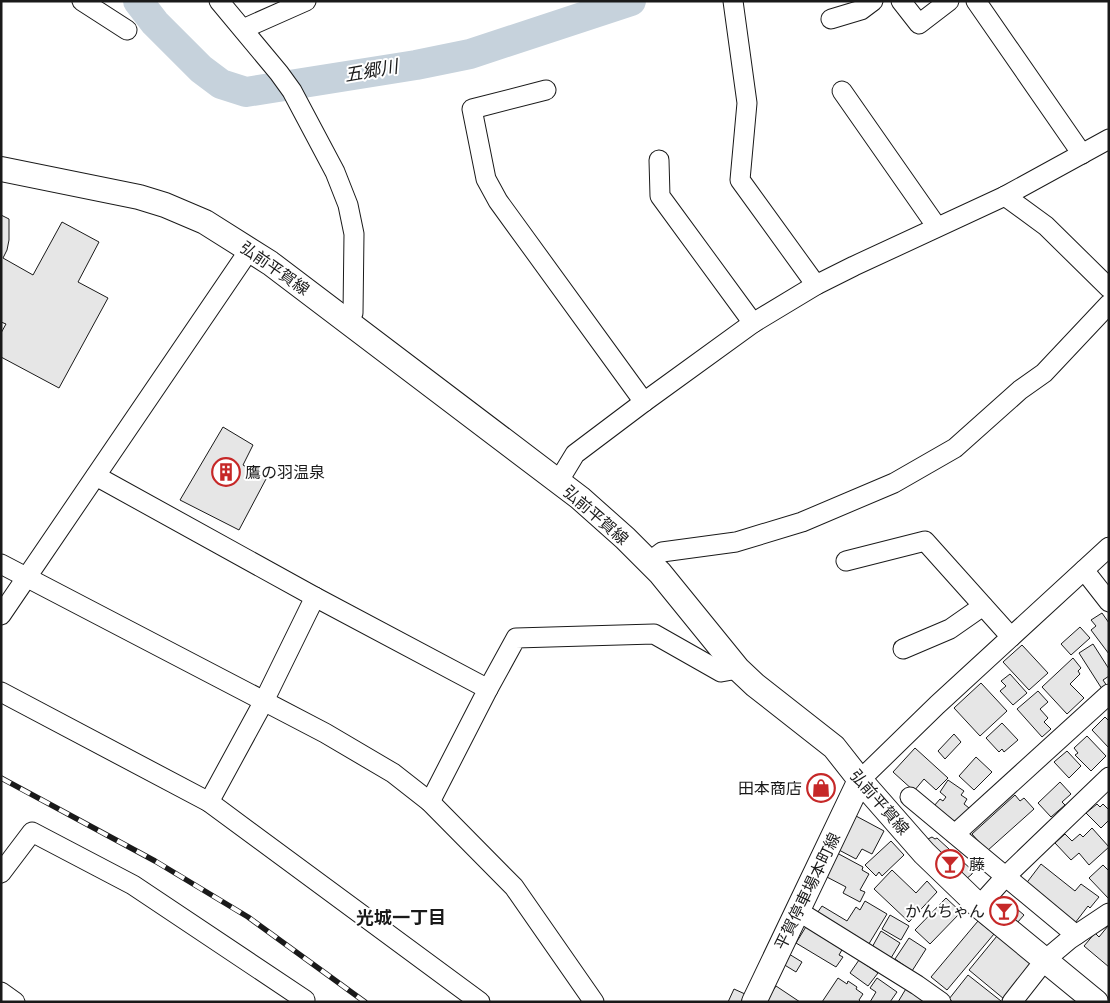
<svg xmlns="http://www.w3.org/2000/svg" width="1110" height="1003" font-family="'Nunito Sans','Noto Sans JP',sans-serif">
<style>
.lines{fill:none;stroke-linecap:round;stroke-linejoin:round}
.river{stroke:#c6d2dc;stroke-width:30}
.building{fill:#e6e6e6;stroke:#1a1a1a}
.minor-casing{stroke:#1a1a1a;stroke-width:21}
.major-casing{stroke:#1a1a1a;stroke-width:26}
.minor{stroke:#fff;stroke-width:19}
.major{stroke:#fff;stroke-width:24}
.rail-casing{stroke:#1a1a1a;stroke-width:5.5}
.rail{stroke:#fff;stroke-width:4;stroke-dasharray:11;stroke-linecap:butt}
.labels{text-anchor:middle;stroke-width:4;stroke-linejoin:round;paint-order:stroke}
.street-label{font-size:16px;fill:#1a1a1a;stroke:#fff}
.poi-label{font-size:16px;fill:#1a1a1a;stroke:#fff;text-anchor:start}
.water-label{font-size:18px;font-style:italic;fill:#1a1a1a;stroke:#fff}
.neighbourhood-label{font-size:18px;font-weight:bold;fill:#1a1a1a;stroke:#fff}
</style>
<rect width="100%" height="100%" fill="#fff"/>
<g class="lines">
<!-- river -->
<polyline class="river" points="138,1 155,23 201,69 221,84 246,92 416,65 470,54 631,1"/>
</g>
<!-- building -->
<g class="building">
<polygon points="1,215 9,219 9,240 7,250 3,258 33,275 62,222 99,242 78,282 108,298 59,388 1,357 1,333 6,324 1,322"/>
<polygon points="223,427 253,445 243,465 266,479 239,530 180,500"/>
<polygon points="1102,613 1109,623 1109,654 1091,630 1096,626 1091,620"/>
<polygon points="1080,627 1090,638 1071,655 1061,644"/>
<polygon points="1093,644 1109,669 1109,676 1103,680 1107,686 1102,689 1079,653"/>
<polygon points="1022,645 1048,673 1029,690 1003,662"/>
<polygon points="1073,658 1081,668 1078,671 1080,674 1070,684 1084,698 1067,714 1042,687"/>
<polygon points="1010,674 1027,693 1013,705 1000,691 1006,686 1001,681"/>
<polygon points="981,683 1007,711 980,736 954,708"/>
<polygon points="1038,691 1048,702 1040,709 1048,718 1044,722 1051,729 1042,737 1017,709"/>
<polygon points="1105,717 1109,721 1109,748 1092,730"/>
<polygon points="1002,723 1018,740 1004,752 1002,749 999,752 986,738"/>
<polygon points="954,734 961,742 945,759 938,751"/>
<polygon points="1087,736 1106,756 1091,771 1075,755 1078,753 1074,748"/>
<polygon points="915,748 948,778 936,790 924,779 914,791 893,772"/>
<polygon points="1067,751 1081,766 1069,778 1054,762"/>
<polygon points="976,757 992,772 974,790 959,776"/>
<polygon points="948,780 964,791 961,795 967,799 964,804 969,808 957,823 934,806 940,799 943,801 946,797 940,792"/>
<polygon points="1060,782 1071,794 1062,802 1065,805 1051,817 1038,803"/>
<polygon points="1015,795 1020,801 1024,798 1034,809 987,851 972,834"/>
<polygon points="1097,804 1100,807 1103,804 1109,810 1109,820 1101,828 1086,813"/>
<polygon points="856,816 884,831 872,854 862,849 856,859 839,850"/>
<polygon points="1092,828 1109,847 1089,865 1079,853 1071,860 1055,843 1065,834 1072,841 1080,834 1083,837"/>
<polygon points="920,832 928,839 932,837 935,839 937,838 973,871 972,874 965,880"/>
<polygon points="891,841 904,855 882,876 879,872 876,876 865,865"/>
<polygon points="837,853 863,867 862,870 869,874 860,890 865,892 860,902 843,893 846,887 825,876"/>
<polygon points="1041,864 1075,891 1081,884 1099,897 1090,908 1088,906 1075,923 1025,885"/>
<polygon points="1103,865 1109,871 1109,899 1089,878"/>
<polygon points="892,870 916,893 927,881 937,892 909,922 874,889"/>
<polygon points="946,898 961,912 930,944 915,930"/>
<polygon points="1004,898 1024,915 1017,923 998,906"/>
<polygon points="865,901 887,914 867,947 815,916 822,906 847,921 856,907 860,910"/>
<polygon points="890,915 909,926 901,940 882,929"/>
<polygon points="978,921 994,934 947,990 931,977"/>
<polygon points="807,925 843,948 839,955 843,957 836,967 796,943"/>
<polygon points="1108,926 1109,926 1109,967 1084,946 1095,933 1099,937"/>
<polygon points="881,931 900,943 891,958 870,951"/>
<polygon points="997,936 1032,964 1004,999 969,970"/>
<polygon points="909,938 926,949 912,971 895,959"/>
<polygon points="789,954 802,962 796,972 783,964"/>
<polygon points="859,960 878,973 868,986 850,973"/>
<polygon points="968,975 1001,1001 1000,1002 953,1002 949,999"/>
<polygon points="838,978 847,984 848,981 857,987 856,989 863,994 859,1000 861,1002 822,1002"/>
<polygon points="877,978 897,992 890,1002 870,1002 876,992 870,988"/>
<polygon points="776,986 800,1002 765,1002"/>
<polygon points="907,987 925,1002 898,1002"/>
<polygon points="734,989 745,994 741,1002 728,1002"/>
</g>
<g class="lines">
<defs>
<g id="minor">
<polyline points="82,1 127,30"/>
<polyline points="219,1 279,73 292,91 335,172 348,205 354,234 353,313 348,322"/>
<polyline points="733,1 747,103 740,180 816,285"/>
<polyline points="901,1 919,24 949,1"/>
<polyline points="976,1 1082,154"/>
<polyline points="831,19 861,10 873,1"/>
<polyline points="243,29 306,1"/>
<polyline points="546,90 472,109 486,179 498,201 644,402"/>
<polyline points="842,91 937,227"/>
<polyline points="659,160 660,196 753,323"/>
<polyline points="1005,196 1046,226 1109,288"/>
<polyline points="96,476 315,597 488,689 430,802"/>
<polyline points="558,482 575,454 644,402 753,323 816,285 854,266 1005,196 1109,139"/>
<polyline points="846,561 925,541 1011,637"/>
<polyline points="649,562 662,552 736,542 802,522 894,483 955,448 1020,390 1044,373 1109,304"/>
<polyline points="1,564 325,733 393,773 430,802 514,887 594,1002"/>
<polyline points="1084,570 1109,602"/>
<polyline points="1,615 250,249"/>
<polyline points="903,649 950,629 983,606"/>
<polyline points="488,689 516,638 654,634 721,672 738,669"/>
<polyline points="1,692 209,802 480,1002"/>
<polyline points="860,780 937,705 1109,547"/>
<polyline points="910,797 1076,935"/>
<polyline points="209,802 264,701 315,597"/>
<polyline points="955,834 1109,694"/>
<polyline points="1,873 32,832 133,885 305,1000 303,1002"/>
<polyline points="979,906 1006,876 1109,777"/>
<polyline points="798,911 917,985 941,1002"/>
<polyline points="1,992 15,1002"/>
<polyline points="1012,1002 1045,960 1070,939 1109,913"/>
</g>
<g id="major">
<polyline points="1,169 139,197 165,205 205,222 270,263 580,498 625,538 660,573 738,669 755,685 834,747 860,780 924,853 979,906 1096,1002"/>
<polyline points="754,1002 860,780"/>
</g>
</defs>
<!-- minor casing -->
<use href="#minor" class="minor-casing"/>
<!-- major casing -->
<use href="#major" class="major-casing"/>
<!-- minor -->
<use href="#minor" class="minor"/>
<!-- major -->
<use href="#major" class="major"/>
<defs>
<polyline id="rail" points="1,778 155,861 248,917 365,1002"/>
</defs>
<!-- rail casing -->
<use href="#rail" class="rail-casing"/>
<!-- rail -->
<use href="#rail" class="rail"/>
</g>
<!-- icons -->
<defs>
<symbol id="building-ring" viewBox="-11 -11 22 22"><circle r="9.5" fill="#fff" stroke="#c62828" stroke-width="1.5"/><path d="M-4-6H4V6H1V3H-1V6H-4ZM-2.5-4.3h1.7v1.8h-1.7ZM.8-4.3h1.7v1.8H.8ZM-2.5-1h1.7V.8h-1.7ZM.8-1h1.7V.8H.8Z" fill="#c62828"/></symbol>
<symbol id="shop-ring" viewBox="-11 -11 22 22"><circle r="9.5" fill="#fff" stroke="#c62828" stroke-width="1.5"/><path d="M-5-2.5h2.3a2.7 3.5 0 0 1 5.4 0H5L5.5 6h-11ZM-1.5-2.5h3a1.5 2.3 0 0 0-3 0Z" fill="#c62828"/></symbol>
<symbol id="bar-ring" viewBox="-11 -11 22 22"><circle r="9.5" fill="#fff" stroke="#c62828" stroke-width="1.5"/><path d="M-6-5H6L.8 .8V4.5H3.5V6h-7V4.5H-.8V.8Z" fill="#c62828"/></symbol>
</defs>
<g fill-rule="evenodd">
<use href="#building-ring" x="210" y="456" width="32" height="32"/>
<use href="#shop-ring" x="805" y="772" width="32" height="32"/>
<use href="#bar-ring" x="934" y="848" width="32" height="32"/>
<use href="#bar-ring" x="988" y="895" width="32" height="32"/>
</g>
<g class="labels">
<!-- street labels -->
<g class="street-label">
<text transform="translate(275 268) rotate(35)" y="6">弘前平賀線</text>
<text transform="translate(596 515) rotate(41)" y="6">弘前平賀線</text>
<text transform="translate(880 802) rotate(49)" y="6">弘前平賀線</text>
<text transform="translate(807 891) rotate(-64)" y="6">平賀停車場本町線</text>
</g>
<!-- poi labels -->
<g class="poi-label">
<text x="245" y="478">鷹の羽温泉</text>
<text x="802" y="794" text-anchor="end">田本商店</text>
<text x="969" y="870">藤</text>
<text x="985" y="917" text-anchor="end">かんちゃん</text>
</g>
<!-- water labels -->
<g class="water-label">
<text transform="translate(371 71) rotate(-10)" y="6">五郷川</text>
</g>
<!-- neighbourhood labels -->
<g class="neighbourhood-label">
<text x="401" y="924">光城一丁目</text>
</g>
</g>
<!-- border -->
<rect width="1110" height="1003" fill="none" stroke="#1a1a1a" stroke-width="5"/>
</svg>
